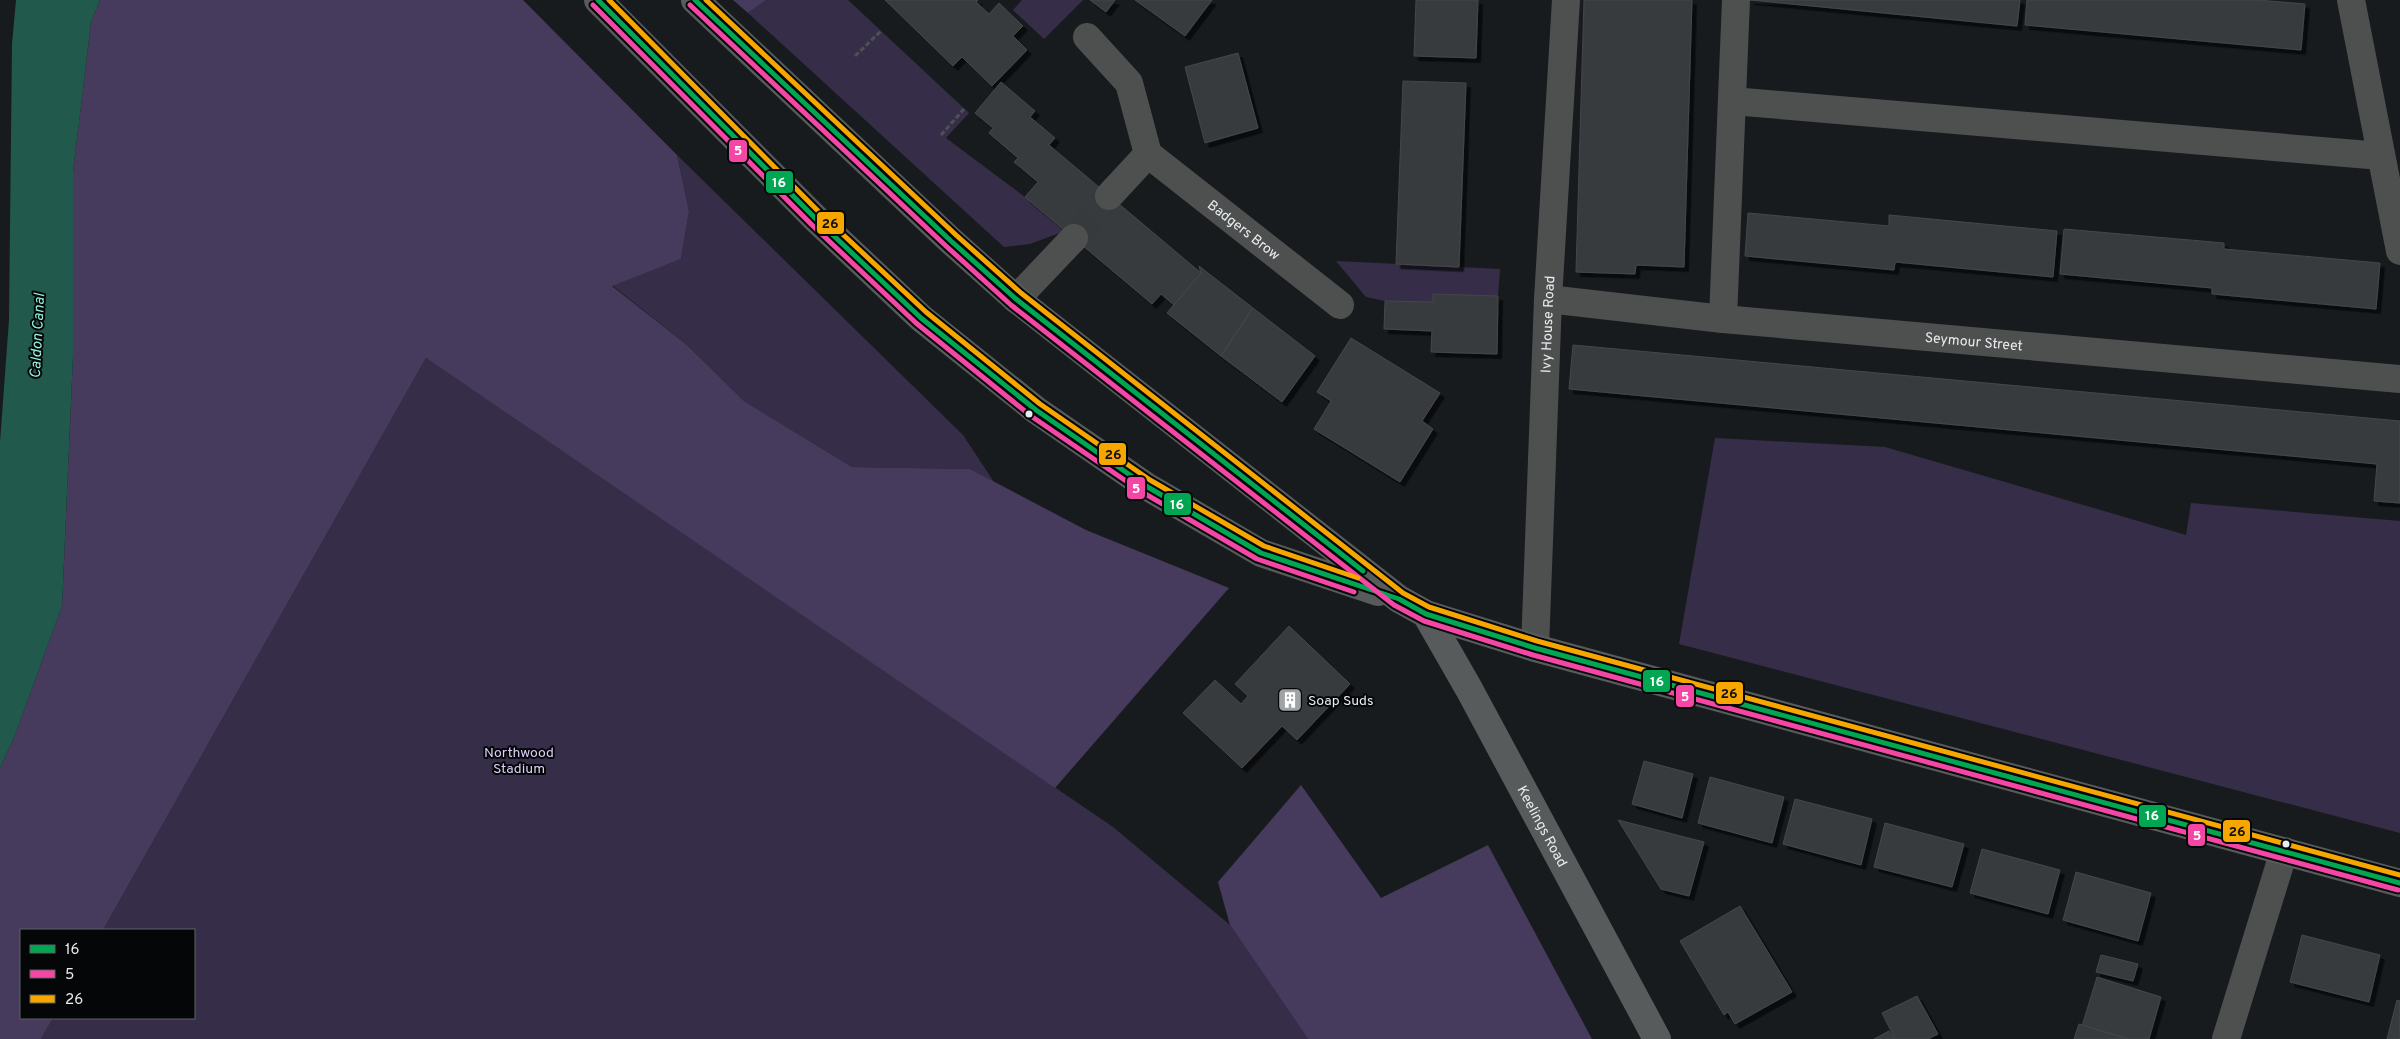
<svg xmlns="http://www.w3.org/2000/svg" width="2400" height="1039" font-family="Overpass,sans-serif">
<style>
.green{fill:#362e48}
.forest{fill:#463a5d}
.water{fill:#215a4c}
.building{fill:#383b3e;stroke:#45474a;filter:url(#shadow)}
.lines{fill:none;stroke-linecap:round;stroke-linejoin:round}
.minor-tunnel{stroke:#373a3d;stroke-width:28;stroke-dasharray:28 14;stroke-linecap:butt}
.path{stroke:#4e5152;stroke-width:3;stroke-dasharray:5 2.5;stroke-linecap:butt}
.minor{stroke:#4e5050;stroke-width:28}
.major{stroke:#585b5b;stroke-width:28}
.bus-1-casing{stroke:#040608;stroke-width:9}
.bus-2-casing{stroke:#040608;stroke-width:9}
.bus-3-casing{stroke:#040608;stroke-width:9}
.bus-1{stroke:#00a651;stroke-width:5}
.bus-2{stroke:#f346a5;stroke-width:5}
.bus-3{stroke:#f7a600;stroke-width:5}
.bus-dot{fill:#e7ecef;stroke:#040608;stroke-width:2}
.labels{text-anchor:middle;stroke-width:4;stroke-linejoin:round;paint-order:stroke}
.street-label{font-size:14px;fill:#e7ecef;stroke:#040608}
.poi-label{font-size:14px;fill:#e7ecef;stroke:#040608;text-anchor:start}
.park-label{font-size:14px;fill:#ddcff9;stroke:#040608}
.water-label{font-size:15px;font-style:italic;fill:#96f4d8;stroke:#040608}
.line-badge{stroke:#040608;stroke-width:2}
.badge-label{font-size:14px;text-anchor:middle;font-weight:bold;fill:#fff}
.pale-badge-label{font-size:14px;text-anchor:middle;font-weight:bold;fill:#111}
</style>
<defs>
<filter id="shadow"><feDropShadow dx="4.5" dy="4.5" stdDeviation="0" flood-color="#0009"/></filter>
</defs>
<rect width="100%" height="100%" fill="#181b1e"/>
<!-- green -->
<g class="green">
<polygon points="766,0 848,0 969,113 946,138 1025,197 1065,231 1030,244 1004,247 748,13"/>
<polygon points="1022,0 1083,0 1044,39 1013,10"/>
<polygon points="677,155 963,435 994,482 970,469 852,467 744,401 687,345 612,285 681,259 689,211"/>
<polygon points="1336,261 1500,269 1498,296 1434,294 1433,302 1385,301 1366,297"/>
<polygon points="426,358 1113,827 1230,925 1308,1039 41,1039 53,1018 194,1018 194,930 103,930"/>
<polygon points="1715,438 1885,447 2186,535 2191,503 2400,521 2400,833 1679,644"/>
</g>
<!-- forest -->
<g class="forest">
<polygon points="100,0 523,0 677,155 689,211 681,259 612,286 687,345 744,401 852,467 970,469 1086,530 1229,588 1055,788 426,358 103,930 21,930 21,1018 53,1018 41,1039 0,1039 0,768 15,735 62,606 73,356 73,172 91,22"/>
<polygon points="733,0 766,0 748,13"/>
<polygon points="1301,785 1381,898 1488,845 1592,1039 1308,1039 1230,925 1218,882"/>
</g>
<!-- water -->
<polygon class="water" points="16,0 100,0 91,22 73,172 73,356 62,606 15,735 0,768 0,442 9,320 12,44"/>
<!-- building -->
<g class="building">
<polygon points="885,0 978,0 976,2 989,14 999,3 1023,26 1013,36 1027,50 992,86 962,57 953,66"/>
<polygon points="1090,0 1115,0 1106,12"/>
<polygon points="1135,0 1212,0 1185,36"/>
<polygon points="1416,0 1478,0 1476,58 1414,56"/>
<polygon points="1584,0 1692,0 1684,267 1636,265 1635,274 1576,272"/>
<polygon points="1750,0 2020,0 2017,26"/>
<polygon points="2027,0 2258,0 2305,4 2301,50 2025,25"/>
<polygon points="1238,53 1258,128 1205,143 1185,67"/>
<polygon points="1403,81 1466,83 1459,267 1396,264"/>
<polygon points="1001,82 1035,111 1030,117 1055,138 1049,145 1201,273 1174,305 1161,294 1152,304 1025,197 1038,182 1014,162 1018,158 989,133 993,128 975,113"/>
<polygon points="1748,213 1889,226 1889,215 2057,231 2053,277 1895,262 1894,270 1745,256"/>
<polygon points="2064,229 2224,243 2224,249 2380,263 2376,309 2212,294 2212,288 2060,274"/>
<polygon points="1199,266 1253,308 1221,356 1167,313 1201,273"/>
<polygon points="1433,294 1498,296 1497,354 1431,352 1432,331 1384,329 1385,301 1433,302"/>
<polygon points="1253,308 1315,356 1282,402 1221,356"/>
<polygon points="1351,338 1440,393 1422,421 1433,429 1400,482 1314,429 1331,401 1317,392"/>
<polygon points="1573,345 2400,421 2400,503 2374,501 2377,464 1569,389"/>
<polygon points="1289,626 1350,684 1297,740 1282,726 1242,768 1183,713 1215,680 1241,704 1248,696 1235,684"/>
<polygon points="1644,761 1693,774 1682,818 1632,804"/>
<polygon points="1710,777 1784,797 1772,843 1698,823"/>
<polygon points="1795,799 1872,819 1861,865 1783,844"/>
<polygon points="1618,820 1704,842 1689,896 1661,889"/>
<polygon points="1885,823 1964,844 1952,887 1874,867"/>
<polygon points="1982,849 2060,870 2048,914 1970,893"/>
<polygon points="2076,872 2151,893 2138,941 2063,920"/>
<polygon points="1740,906 1792,992 1735,1024 1728,1012 1724,1015 1680,941"/>
<polygon points="2302,935 2380,955 2369,1002 2290,982"/>
<polygon points="2101,955 2138,964 2133,981 2096,972"/>
<polygon points="2097,977 2161,997 2149,1039 2128,1039 2082,1026"/>
<polygon points="1917,996 1938,1034 1928,1039 1895,1039 1882,1013"/>
<polygon points="2397,1000 2400,1001 2400,1039 2387,1039"/>
<polygon points="2079,1024 2128,1039 2074,1039"/>
<polygon points="1889,1031 1894,1039 1874,1039"/>
</g>
<g class="lines">
<!-- minor-tunnel -->
<polyline class="minor-tunnel" points="1074,238 1109,196"/>
<!-- path -->
<g class="path">
<polyline points="855,56 881,31"/>
<polyline points="941,135 964,109"/>
</g>
<!-- minor -->
<g class="minor">
<polyline points="2351,0 2400,251"/>
<path id="s1" d="M1087 37 1129 83 1148 154 1340 305"/>
<polyline points="1732,101 2381,156"/>
<polyline points="1109,196 1148,154"/>
<polyline points="1016,299 1074,238"/>
<path id="s2" d="M1548 299 1723 319 2400 379"/>
<polyline points="1723,319 1736,0"/>
<path id="s3" d="M1535 648 1548 299 1566 0"/>
<polyline points="2226,1039 2284,851"/>
</g>
<!-- major -->
<g class="major">
<polyline points="598,0 817,220 921,318 1036,410 1146,486 1261,553 1378,592"/>
<polyline points="695,0 951,241 1016,299 1399,599 1426,614 1535,648 2400,883"/>
<path id="s4" d="M1426 614 1469 689 1657 1039"/>
</g>
<defs>
<g id="bus-1">
<polyline points="598,0 817,220 921,318 1036,410 1146,486 1261,553 1399,599 1426,614 1535,648 2400,883"/>
<polyline points="695,0 951,241 1016,299 1363,571"/>
</g>
<g id="bus-2">
<polyline points="593,5 812,225 916,323 1031,416 1142,492 1257,559 1354,592"/>
<polyline points="690,5 946,246 1011,305 1394,605 1424,621 1533,655 2398,890"/>
</g>
<g id="bus-3">
<polyline points="609,0 822,215 926,312 1040,404 1150,480 1264,546 1358,578"/>
<polyline points="706,0 956,235 1021,293 1403,593 1429,607 1537,641 2400,875"/>
</g>
</defs>
<!-- bus-1 casing -->
<use href="#bus-1" class="bus-1-casing"/>
<!-- bus-2 casing -->
<use href="#bus-2" class="bus-2-casing"/>
<!-- bus-3 casing -->
<use href="#bus-3" class="bus-3-casing"/>
<!-- bus-1 -->
<use href="#bus-1" class="bus-1"/>
<!-- bus-2 -->
<use href="#bus-2" class="bus-2"/>
<!-- bus-3 -->
<use href="#bus-3" class="bus-3"/>
</g>
<!-- icons -->
<defs>
<symbol id="building-square" viewBox="-11 -11 22 22"><rect x="-9" y="-9" width="18" height="18" rx="4" fill="#9fa3a6" stroke="#040608"/><path d="M-4-6H4V6H1V3H-1V6H-4ZM-2.5-4.3h1.7v1.8h-1.7ZM.8-4.3h1.7v1.8H.8ZM-2.5-1h1.7V.8h-1.7ZM.8-1h1.7V.8H.8Z" fill="#fff"/></symbol>
</defs>
<g fill-rule="evenodd">
<use href="#building-square" x="1276" y="686" width="28" height="28"/>
</g>
<!-- markers -->
<g class="bus-dot">
<circle cx="1029" cy="414" r="4.5"/>
<circle cx="2286" cy="844" r="4.5"/>
</g>
<g class="labels">
<!-- street labels -->
<g class="street-label">
<text dy="5" stroke="none"><textPath href="#s1" startOffset="258">Badgers Brow</textPath></text>
<text dy="5" stroke="none"><textPath href="#s3" startOffset="324">Ivy House Road</textPath></text>
<text dy="5" stroke="none"><textPath href="#s2" startOffset="428">Seymour Street</textPath></text>
<text dy="5" stroke="none"><textPath href="#s4" startOffset="242">Keelings Road</textPath></text>
</g>
<!-- poi labels -->
<g class="poi-label">
<text x="1308" y="705">Soap Suds</text>
</g>
<!-- park labels -->
<g class="park-label">
<text x="519" y="757">Northwood<tspan x="519" dy="16">Stadium</tspan></text>
</g>
<!-- water labels -->
<g class="water-label">
<text transform="translate(37 336) rotate(-87)" y="5">Caldon Canal</text>
</g>
</g>
<g class="line-badge">
<rect x="728" y="139" width="20" height="24" rx="5" fill="#f346a5"/>
<rect x="765" y="170" width="29" height="24" rx="5" fill="#00a651"/>
<rect x="816" y="211" width="29" height="24" rx="5" fill="#f7a600"/>
<rect x="1098" y="442" width="29" height="24" rx="5" fill="#f7a600"/>
<rect x="1126" y="476" width="20" height="24" rx="5" fill="#f346a5"/>
<rect x="1163" y="492" width="29" height="24" rx="5" fill="#00a651"/>
<rect x="1642" y="669" width="29" height="24" rx="5" fill="#00a651"/>
<rect x="1715" y="681" width="29" height="24" rx="5" fill="#f7a600"/>
<rect x="1675" y="684" width="20" height="24" rx="5" fill="#f346a5"/>
<rect x="2138" y="804" width="29" height="24" rx="5" fill="#00a651"/>
<rect x="2222" y="819" width="29" height="24" rx="5" fill="#f7a600"/>
<rect x="2187" y="823" width="19" height="24" rx="5" fill="#f346a5"/>
</g>
<g class="badge-label">
<text x="738" y="155">5</text>
<text x="779" y="187">16</text>
<text x="1136" y="493">5</text>
<text x="1177" y="509">16</text>
<text x="1657" y="686">16</text>
<text x="1685" y="701">5</text>
<text x="2152" y="820">16</text>
<text x="2197" y="840">5</text>
</g>
<g class="pale-badge-label">
<text x="830" y="228">26</text>
<text x="1113" y="459">26</text>
<text x="1729" y="698">26</text>
<text x="2237" y="836">26</text>
</g>
<!-- legend -->
<rect x="20" y="929" width="175" height="90" fill="#040608" stroke="#5f6264"/>
<rect x="30" y="945" width="25" height="8" fill="#00a651" stroke="#5f6264"/>
<text x="65" y="954" font-size="15" fill="#e7ecef">16</text>
<rect x="30" y="970" width="25" height="8" fill="#f346a5" stroke="#5f6264"/>
<text x="65" y="979" font-size="15" fill="#e7ecef">5</text>
<rect x="30" y="995" width="25" height="8" fill="#f7a600" stroke="#5f6264"/>
<text x="65" y="1004" font-size="15" fill="#e7ecef">26</text>
</svg>
